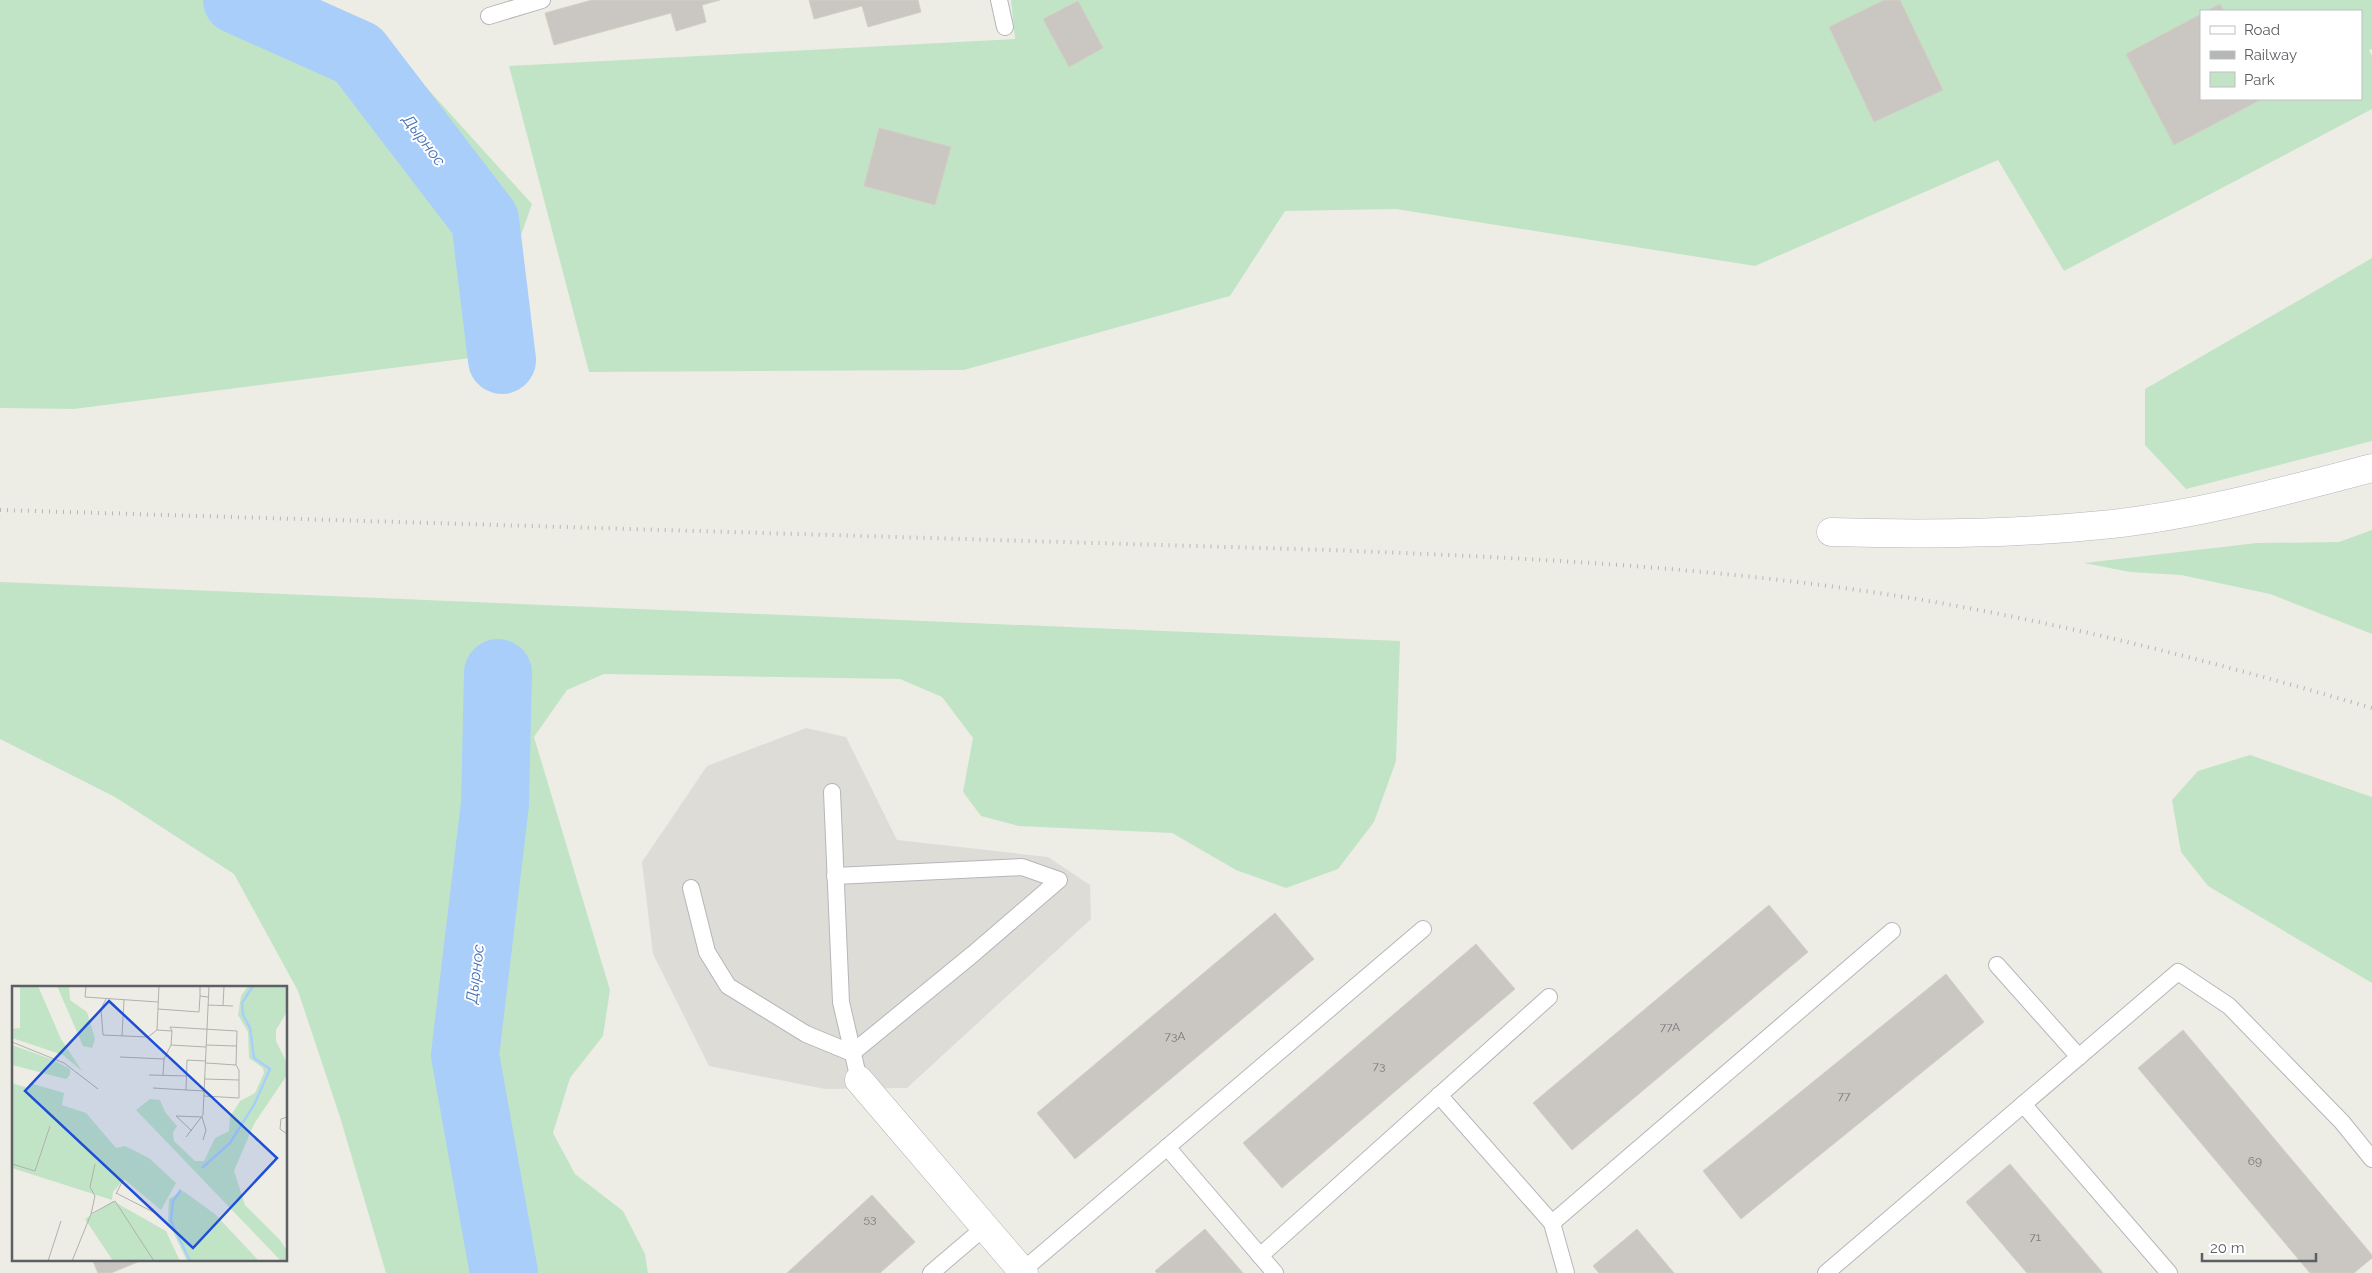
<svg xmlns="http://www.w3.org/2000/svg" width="2372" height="1273" font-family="Raleway,sans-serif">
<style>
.industrial{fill:#dddcd7}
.green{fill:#c2e4c6;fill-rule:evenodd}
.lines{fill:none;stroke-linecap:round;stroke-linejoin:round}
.river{stroke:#a9cefa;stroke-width:68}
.building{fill:#cac7c2;stroke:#d2cfc3}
.service-casing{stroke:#b5b6bb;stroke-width:18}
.minor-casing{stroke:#b5b6bb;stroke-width:29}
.service{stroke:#fff;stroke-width:16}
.minor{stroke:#fff;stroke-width:28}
.rail{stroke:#b5b6b6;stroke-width:4;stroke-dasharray:1 6;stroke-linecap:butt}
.labels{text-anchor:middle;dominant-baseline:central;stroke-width:4;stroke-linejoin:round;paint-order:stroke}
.number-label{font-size:12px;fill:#78797c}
.water-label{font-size:16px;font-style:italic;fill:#4972b4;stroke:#fff}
.inset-river{fill:none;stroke:#a9cefa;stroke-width:2.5}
.inset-road{fill:none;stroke:#b0b0ad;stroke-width:1}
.view{fill:#1d4ed8;fill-opacity:0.15;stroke:#1d4ed8;stroke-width:2.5}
.inset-edge{fill:none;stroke:#5c5f64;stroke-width:2.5}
</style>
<rect width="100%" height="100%" fill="#eeede5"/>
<polygon class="industrial" points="806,728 846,737 897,840 1048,857 1090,885 1091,919 907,1088 825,1089 709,1066 653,954 642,862 707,766"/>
<g class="green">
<polygon points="0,0 293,0 379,35 532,204 478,357 74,409 0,408"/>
<path d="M1011,0h1361v49l-3,1 3,6v53l-308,162 -66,-111 -243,106 -359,-57 -111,2 -55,85 -266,74 -375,2 -80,-306 506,-27zM2201,11h160v88h-160z"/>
<polygon points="2372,258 2372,441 2186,489 2145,445 2145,389"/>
<polygon points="2372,530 2372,634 2270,594 2181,575 2130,572 2084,563 2257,543 2339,542"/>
<polygon points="0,582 1400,641 1396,761 1374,822 1338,869 1286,888 1236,870 1172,833 1019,826 981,816 963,792 973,738 942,697 900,679 604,674 567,690 534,737 610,990 603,1036 570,1078 553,1133 575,1174 623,1211 645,1254 648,1273 386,1273 340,1117 298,991 234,874 115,797 0,739"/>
<polygon points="2250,755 2372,797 2372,983 2208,886 2181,852 2172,800 2198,771"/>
</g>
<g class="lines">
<g class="river">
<polyline points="237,0 358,54 485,220 502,360"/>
<polyline points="498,673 495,804 465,1055 504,1273"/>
</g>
</g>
<g class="building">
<polygon points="592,0 720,0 702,5 706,22 676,31 671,13 554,45 545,13"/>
<polygon points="809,0 918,0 921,12 868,27 862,6 814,19"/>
<polygon points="1884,0 1900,0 1943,90 1874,122 1829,27"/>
<polygon points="1078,1 1103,48 1069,67 1043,19"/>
<polygon points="2220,4 2224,11 2206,11"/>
<polygon points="2201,14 2201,99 2262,99 2174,145 2126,54"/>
<polygon points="879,128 951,147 935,205 864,186"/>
<polygon points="1769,905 1808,952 1572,1150 1533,1103"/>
<polygon points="1275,913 1314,959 1075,1159 1037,1113"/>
<polygon points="1476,944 1515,989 1282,1188 1243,1143"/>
<polygon points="1946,974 1984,1022 1741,1219 1703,1171"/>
<polygon points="2183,1030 2372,1255 2372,1258 2354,1273 2310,1273 2138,1068"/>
<polygon points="2010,1164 2103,1273 2027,1273 1966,1202"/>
<polygon points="872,1195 915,1242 880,1273 787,1273"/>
<polygon points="1205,1229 1243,1273 1157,1273 1155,1271"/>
<polygon points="1637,1229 1674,1273 1599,1273 1593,1266"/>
<polygon points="92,1259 145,1259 111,1273 98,1273"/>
</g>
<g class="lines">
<defs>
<g id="service">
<polyline points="999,0 1005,27"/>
<polyline points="489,16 542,0"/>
<polyline points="832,792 841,1002 859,1080"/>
<polyline points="691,888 707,952 728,986 806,1034 852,1053 973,954 1059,880 1022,867 835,876"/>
<polyline points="1997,965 2079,1057"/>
<polyline points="1439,1095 1552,1223 1892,931"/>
<polyline points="2023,1104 2169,1273"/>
<polyline points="1167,1147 1275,1273"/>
<polyline points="1552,1223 1566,1273"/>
<polyline points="1260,1256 1549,997"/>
<polyline points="1022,1271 1423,929"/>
<polyline points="931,1273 985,1227"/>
<polyline points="1826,1273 2178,972 2229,1006 2342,1122 2372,1159"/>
</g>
<g id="minor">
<path d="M1831,532c91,3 181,2 271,-7 92,-9 182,-34 270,-57"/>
<polyline points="859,1080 1024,1273"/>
</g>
</defs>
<use href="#service" class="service-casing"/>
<use href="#minor" class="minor-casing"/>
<use href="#service" class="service"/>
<use href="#minor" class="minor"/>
<path class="rail" d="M0,510l1328,40c186,7 373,16 557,44 165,25 327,67 487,114"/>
</g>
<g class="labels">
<g class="number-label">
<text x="1670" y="1027">77А</text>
<text x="1175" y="1036">73А</text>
<text x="1379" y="1066">73</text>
<text x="1844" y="1096">77</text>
<text x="2255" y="1161">69</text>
<text x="870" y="1219">53</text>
<text x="2035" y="1237">71</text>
</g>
<g class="water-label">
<text transform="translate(424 140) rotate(53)">Дырнос</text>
<text transform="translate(475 974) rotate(-83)">Дырнос</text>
</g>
</g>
<g transform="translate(12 986)">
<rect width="275" height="275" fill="#eeede5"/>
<path d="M8,0h18l23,53 21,32 -19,-16 -51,-17v-9l8,-1zM45,0h12l1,14 17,12 8,27 -3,9 -9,-2zM236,0h39v26l-11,18v11l11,22v12l-33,49 -20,47 11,34 35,35 7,11v10h-6l-145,-151 14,-11 10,1 5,12 12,14 -4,6 1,9 21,20h9l11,-23 14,-7 1,-14 10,-16 15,-8 9,-20 -1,-5 -14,-10 -1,-26 -10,-17 3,-19zM0,59l39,14 19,10v6l-4,4 -54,-14zM0,97l16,5 2,-5 34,10 -2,12 24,8 30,35 9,-2 24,12 27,25 -15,27 -37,-31 -11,13 -1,8 -100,-32zM171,205l32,23 44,47h-72l-19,-40 1,-22zM101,215l53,30 14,30h-67l-28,-42z" fill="#c2e4c6"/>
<path class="inset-river" d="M190,182l28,-25 24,-38 16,-36 -16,-11 -4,-30 -7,-13 -1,-12 11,-17M169,204l-8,11 -2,20 19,40"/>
<path class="inset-road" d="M74,0l-1,11 73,5M188,0v10l8,1M94,13l-5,10 2,26 45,2 9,-7 15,1 -1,14M196,19l25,1M211,20l1,-20M146,23l41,3 1,-16M145,44l2,-44M160,45l-2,-4 67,4 -1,34 -30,-2M110,50l2,-36M0,56l52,21 34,26M194,59l30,1M108,71l44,2 -1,16M152,73l7,-14 35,2M137,89l38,1M193,93l34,1M141,102l51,3M174,104l1,-30 19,1M192,110l35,2v-28l-3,-5M275,131l-6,2 -1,10 7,5M180,145l-16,-15 26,1 4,13 -3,10M174,151l17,-22 6,-129M0,178l23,7 15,-45M104,207l43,22M104,208l7,-14M103,215l39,60M79,228l4,-18 -5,-9 5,-23M36,275l13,-40M60,275l19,-47 24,-13"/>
<path class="view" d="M97,15l168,157 -84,90 -168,-157z"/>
<rect width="275" height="275" class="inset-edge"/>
</g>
<rect x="2200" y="10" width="162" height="90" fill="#ffffff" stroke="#bebfc1"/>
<rect x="2210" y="26" width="25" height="8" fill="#ffffff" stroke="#bebfc1"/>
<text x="2244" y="35" font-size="15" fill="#5c5f64">Road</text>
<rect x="2210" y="51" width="25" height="8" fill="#b5b6b6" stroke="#bebfc1"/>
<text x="2244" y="60" font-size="15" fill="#5c5f64">Railway</text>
<rect x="2210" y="72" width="25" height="15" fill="#c2e4c6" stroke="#bebfc1"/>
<text x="2244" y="85" font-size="15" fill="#5c5f64">Park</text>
<path d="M2202 1253v8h114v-8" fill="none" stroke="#5c5f64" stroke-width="2.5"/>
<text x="2210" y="1253" font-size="15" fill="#5c5f64" stroke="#ffffff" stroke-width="4" paint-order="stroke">20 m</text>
</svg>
